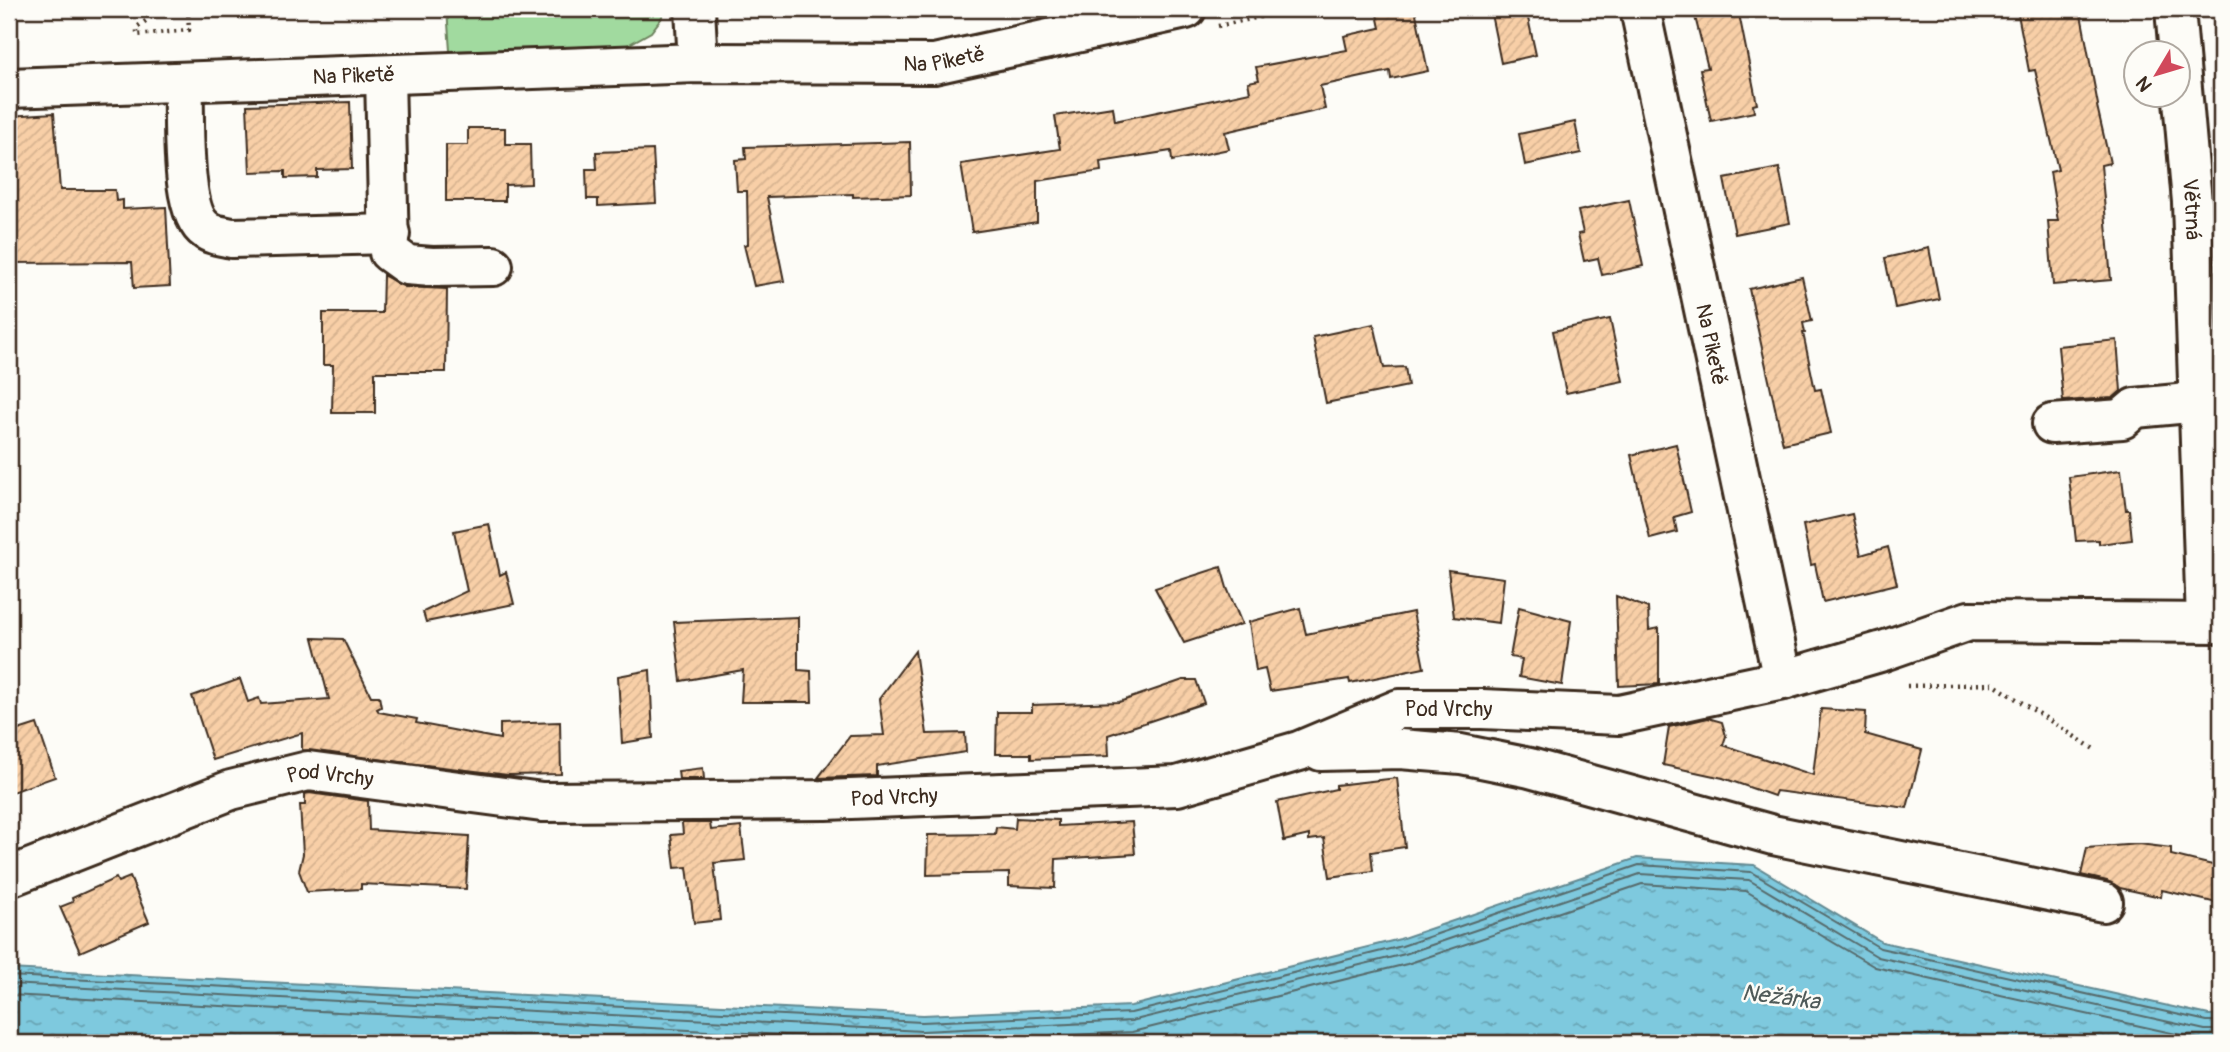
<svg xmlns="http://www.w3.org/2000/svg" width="2230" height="1052" font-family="Pangolin,sans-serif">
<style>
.garden{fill:#a1da9f;stroke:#6e825e;stroke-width:2}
.water{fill:url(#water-ripples);stroke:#638991;stroke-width:2}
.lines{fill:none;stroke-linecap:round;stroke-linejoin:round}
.shore{stroke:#566a6b;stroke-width:2}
.building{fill:url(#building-hatch);stroke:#3b2a1e;stroke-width:2}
.minor-casing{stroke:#3b2a1e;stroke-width:44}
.path{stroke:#3b2a1e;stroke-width:4.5;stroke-dasharray:2 5;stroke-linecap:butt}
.minor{stroke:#fdfcf7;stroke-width:38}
.labels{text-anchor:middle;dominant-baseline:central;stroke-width:5;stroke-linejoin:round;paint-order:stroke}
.street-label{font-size:21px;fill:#3b2a1e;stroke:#fdfcf7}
.water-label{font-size:23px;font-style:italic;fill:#4f5a58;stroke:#fdfcf7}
</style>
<defs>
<pattern id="water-ripples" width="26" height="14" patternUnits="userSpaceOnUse" patternTransform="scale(1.75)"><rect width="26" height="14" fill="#7ec9de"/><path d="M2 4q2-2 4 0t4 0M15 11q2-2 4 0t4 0" fill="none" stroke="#68a3b3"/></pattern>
<pattern id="building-hatch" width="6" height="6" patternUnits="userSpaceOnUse" patternTransform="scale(1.75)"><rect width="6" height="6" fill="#f8cfa7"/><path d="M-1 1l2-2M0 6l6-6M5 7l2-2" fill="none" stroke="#d6b28f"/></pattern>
</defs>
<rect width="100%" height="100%" fill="#fdfcf7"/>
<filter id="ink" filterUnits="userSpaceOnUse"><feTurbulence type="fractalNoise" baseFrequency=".0143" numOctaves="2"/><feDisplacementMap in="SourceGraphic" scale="14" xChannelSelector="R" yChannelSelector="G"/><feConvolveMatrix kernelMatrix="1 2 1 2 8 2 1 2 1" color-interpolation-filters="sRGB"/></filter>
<g filter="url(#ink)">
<polygon class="garden" points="447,9 665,9 661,19 651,32 624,47 450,51"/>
<polygon class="water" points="1637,858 1754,865 1882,942 2209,1015 2221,1014 2221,1043 9,1043 9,969 923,1015 1131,1006 1400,939"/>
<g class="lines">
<g class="shore">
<polyline points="9,976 922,1022 1131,1013 1402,946 1639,865 1751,872 1880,948 2207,1021 2221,1021"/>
<polyline points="9,984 922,1031 1131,1021 1405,954 1640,874 1749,880 1878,957 2205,1030 2221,1030"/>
<polyline points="9,995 921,1042 1132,1032 1407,964 1642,884 1746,891 1875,967 2203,1040 2221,1040"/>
</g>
</g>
<g class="building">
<polygon points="1401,9 1415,9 1428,71 1391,79 1390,71 1320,86 1325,109 1225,132 1229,149 1172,161 1171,151 1100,162 1101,171 1037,181 1037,222 972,232 961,164 1060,149 1055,116 1113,107 1115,121 1250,92 1248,82 1259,80 1256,67 1347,50 1344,36 1380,28 1377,14"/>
<polygon points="1490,9 1526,9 1536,55 1501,63"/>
<polygon points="1693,9 1738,9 1757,104 1753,105 1754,112 1711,121 1700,69 1708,68"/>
<polygon points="2017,9 2080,9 2098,105 2097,106 2110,163 2101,165 2111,280 2053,285 2048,221 2058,221 2050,172 2058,170 2035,70 2029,71"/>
<polygon points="350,102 352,169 317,170 317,177 285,178 285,171 250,172 247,105"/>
<polygon points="54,113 60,190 115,190 116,201 123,200 123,209 166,207 170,286 134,288 132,262 11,263 9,229 9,116"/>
<polygon points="1575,122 1581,153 1525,165 1519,134"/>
<polygon points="468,128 505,128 505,144 530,144 531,184 505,185 505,201 446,201 446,145 468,145"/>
<polygon points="910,142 911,195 853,197 853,194 767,197 784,281 754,286 744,245 748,244 747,191 737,191 735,160 746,159 745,147"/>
<polygon points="653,150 656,203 598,206 598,199 587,199 586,169 597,169 596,152"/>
<polygon points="1779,168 1790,223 1735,234 1724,179"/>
<polygon points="1629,200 1643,266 1602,275 1598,258 1584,261 1578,234 1583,233 1578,211"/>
<polygon points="1929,248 1939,299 1895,308 1885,258"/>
<polygon points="383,275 405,287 447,289 446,372 375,372 375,413 332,413 333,365 323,365 323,313 382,313"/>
<polygon points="1802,277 1812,321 1803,323 1805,333 1803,333 1815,390 1821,389 1831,433 1783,444 1749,289"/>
<polygon points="1610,319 1623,381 1566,393 1553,331"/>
<polygon points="1374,324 1384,368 1405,367 1408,386 1326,403 1313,337"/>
<polygon points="2117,340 2121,391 2113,398 2063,401 2058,346"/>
<polygon points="1676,444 1691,512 1674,517 1677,532 1650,539 1631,455"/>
<polygon points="2121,470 2126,510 2129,510 2132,540 2099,544 2099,540 2076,541 2069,477"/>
<polygon points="1852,514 1861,555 1888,547 1897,584 1823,602 1815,564 1811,565 1803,525"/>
<polygon points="489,524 500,575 506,572 514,604 426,622 423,612 467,591 454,531"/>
<polygon points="1221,567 1227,588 1242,624 1184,643 1155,588"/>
<polygon points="1448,570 1504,578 1499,623 1454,617"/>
<polygon points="1616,596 1648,608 1649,630 1659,628 1659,684 1619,686"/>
<polygon points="1519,607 1571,621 1562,685 1519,677 1522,659 1510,657"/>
<polygon points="1300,608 1306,634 1413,612 1424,668 1350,683 1349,679 1270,691 1265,669 1256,671 1249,622"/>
<polygon points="798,617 798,670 811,671 812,702 741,702 743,670 681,681 674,622"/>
<polygon points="313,638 343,639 371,696 379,696 381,707 377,709 379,712 417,719 416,723 500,739 500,724 560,722 561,774 508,775 302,750 302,733 213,760 192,696 240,679 248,702 259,698 261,704 329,699"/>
<polygon points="915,651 927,734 965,733 966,752 877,766 877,776 818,778 850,736 884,735 879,699"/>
<polygon points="650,670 653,738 622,743 618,676"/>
<polygon points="1183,680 1196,680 1204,703 1108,735 1109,756 1031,759 1031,754 996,754 997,712 1032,712 1032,705 1119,702"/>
<polygon points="1821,709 1866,712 1865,734 1922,750 1907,808 1776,791 1774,796 1723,778 1663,765 1669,727 1708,718 1722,722 1726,736 1723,745 1813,775"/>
<polygon points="37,724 55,777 9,793 9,733"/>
<polygon points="703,768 704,779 679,779 678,771"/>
<polygon points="1397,778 1405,847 1371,852 1373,871 1330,877 1324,838 1309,840 1309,835 1284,841 1277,802 1336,789 1336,785"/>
<polygon points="309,793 368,801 369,830 469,836 466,889 361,884 361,889 307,892 299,871 303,854 300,805 305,805 305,794"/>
<polygon points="1016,818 1058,820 1058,826 1132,822 1135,854 1056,859 1055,888 1009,886 1009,873 927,875 928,835 995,834 996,827 1015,829"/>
<polygon points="682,823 710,823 711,830 741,827 745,860 714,863 720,920 694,923 687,867 675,868 671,835 683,834"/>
<polygon points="2139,844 2171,848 2171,855 2221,867 2221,904 2162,890 2161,897 2120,888 2107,881 2081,875 2087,848"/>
<polygon points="130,877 149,922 80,952 60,907 73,902 72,898 116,878 118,882"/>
</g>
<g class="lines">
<defs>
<g id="minor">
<polyline points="695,9 698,63"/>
<path id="s1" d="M1640,9l143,671"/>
<path id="s2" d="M2175,9l17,193 14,420"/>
<polyline points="385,75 389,252 407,265 432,267 493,266"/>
<path d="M183,82c3,34 -5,129 23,148 6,5 18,6 26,8l158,-4"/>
<path id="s3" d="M9,88l689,-25 236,1 252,-55"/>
<polyline points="2052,424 2122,419 2135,408 2199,402"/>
<polyline points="1321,751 1400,749 1461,754 1530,768 1773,835 2103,902"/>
<path id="s4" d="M9,877l222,-87 77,-19 234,31 284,-2 351,-14 122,-35 100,-42h83l137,6 164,-35 100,-29 86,-30 252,2"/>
</g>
</defs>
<use href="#minor" class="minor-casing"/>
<g class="path">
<polyline points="163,9 137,27 137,35 189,30 188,9"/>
<polyline points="1218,26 1297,9"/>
<polyline points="1907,686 1993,684 2097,751"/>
</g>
<use href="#minor" class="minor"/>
</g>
</g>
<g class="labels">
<g class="street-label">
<text stroke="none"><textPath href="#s3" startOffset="936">Na Piketě</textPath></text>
<text stroke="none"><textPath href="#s3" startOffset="345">Na Piketě</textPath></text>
<text stroke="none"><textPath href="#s2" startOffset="201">Větrná</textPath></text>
<text stroke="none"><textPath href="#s1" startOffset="343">Na Piketě</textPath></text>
<text stroke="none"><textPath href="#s4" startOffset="1474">Pod Vrchy</textPath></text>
<text stroke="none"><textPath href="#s4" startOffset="340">Pod Vrchy</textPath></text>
<text stroke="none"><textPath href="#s4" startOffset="906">Pod Vrchy</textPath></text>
</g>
<g class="water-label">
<text transform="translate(1781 997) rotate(7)">Nežárka</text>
</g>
</g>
<rect width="2230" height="1052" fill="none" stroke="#fdfcf7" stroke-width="35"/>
<rect x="18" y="18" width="2195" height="1017" fill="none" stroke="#3b2a1e" stroke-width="2.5" filter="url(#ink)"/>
<g transform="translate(2157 74) rotate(232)"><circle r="33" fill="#fdfcf7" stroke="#afa8a0" stroke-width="2"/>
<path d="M0-5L12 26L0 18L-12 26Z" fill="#d1495b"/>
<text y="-10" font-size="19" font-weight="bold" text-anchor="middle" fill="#3b2a1e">N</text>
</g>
</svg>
